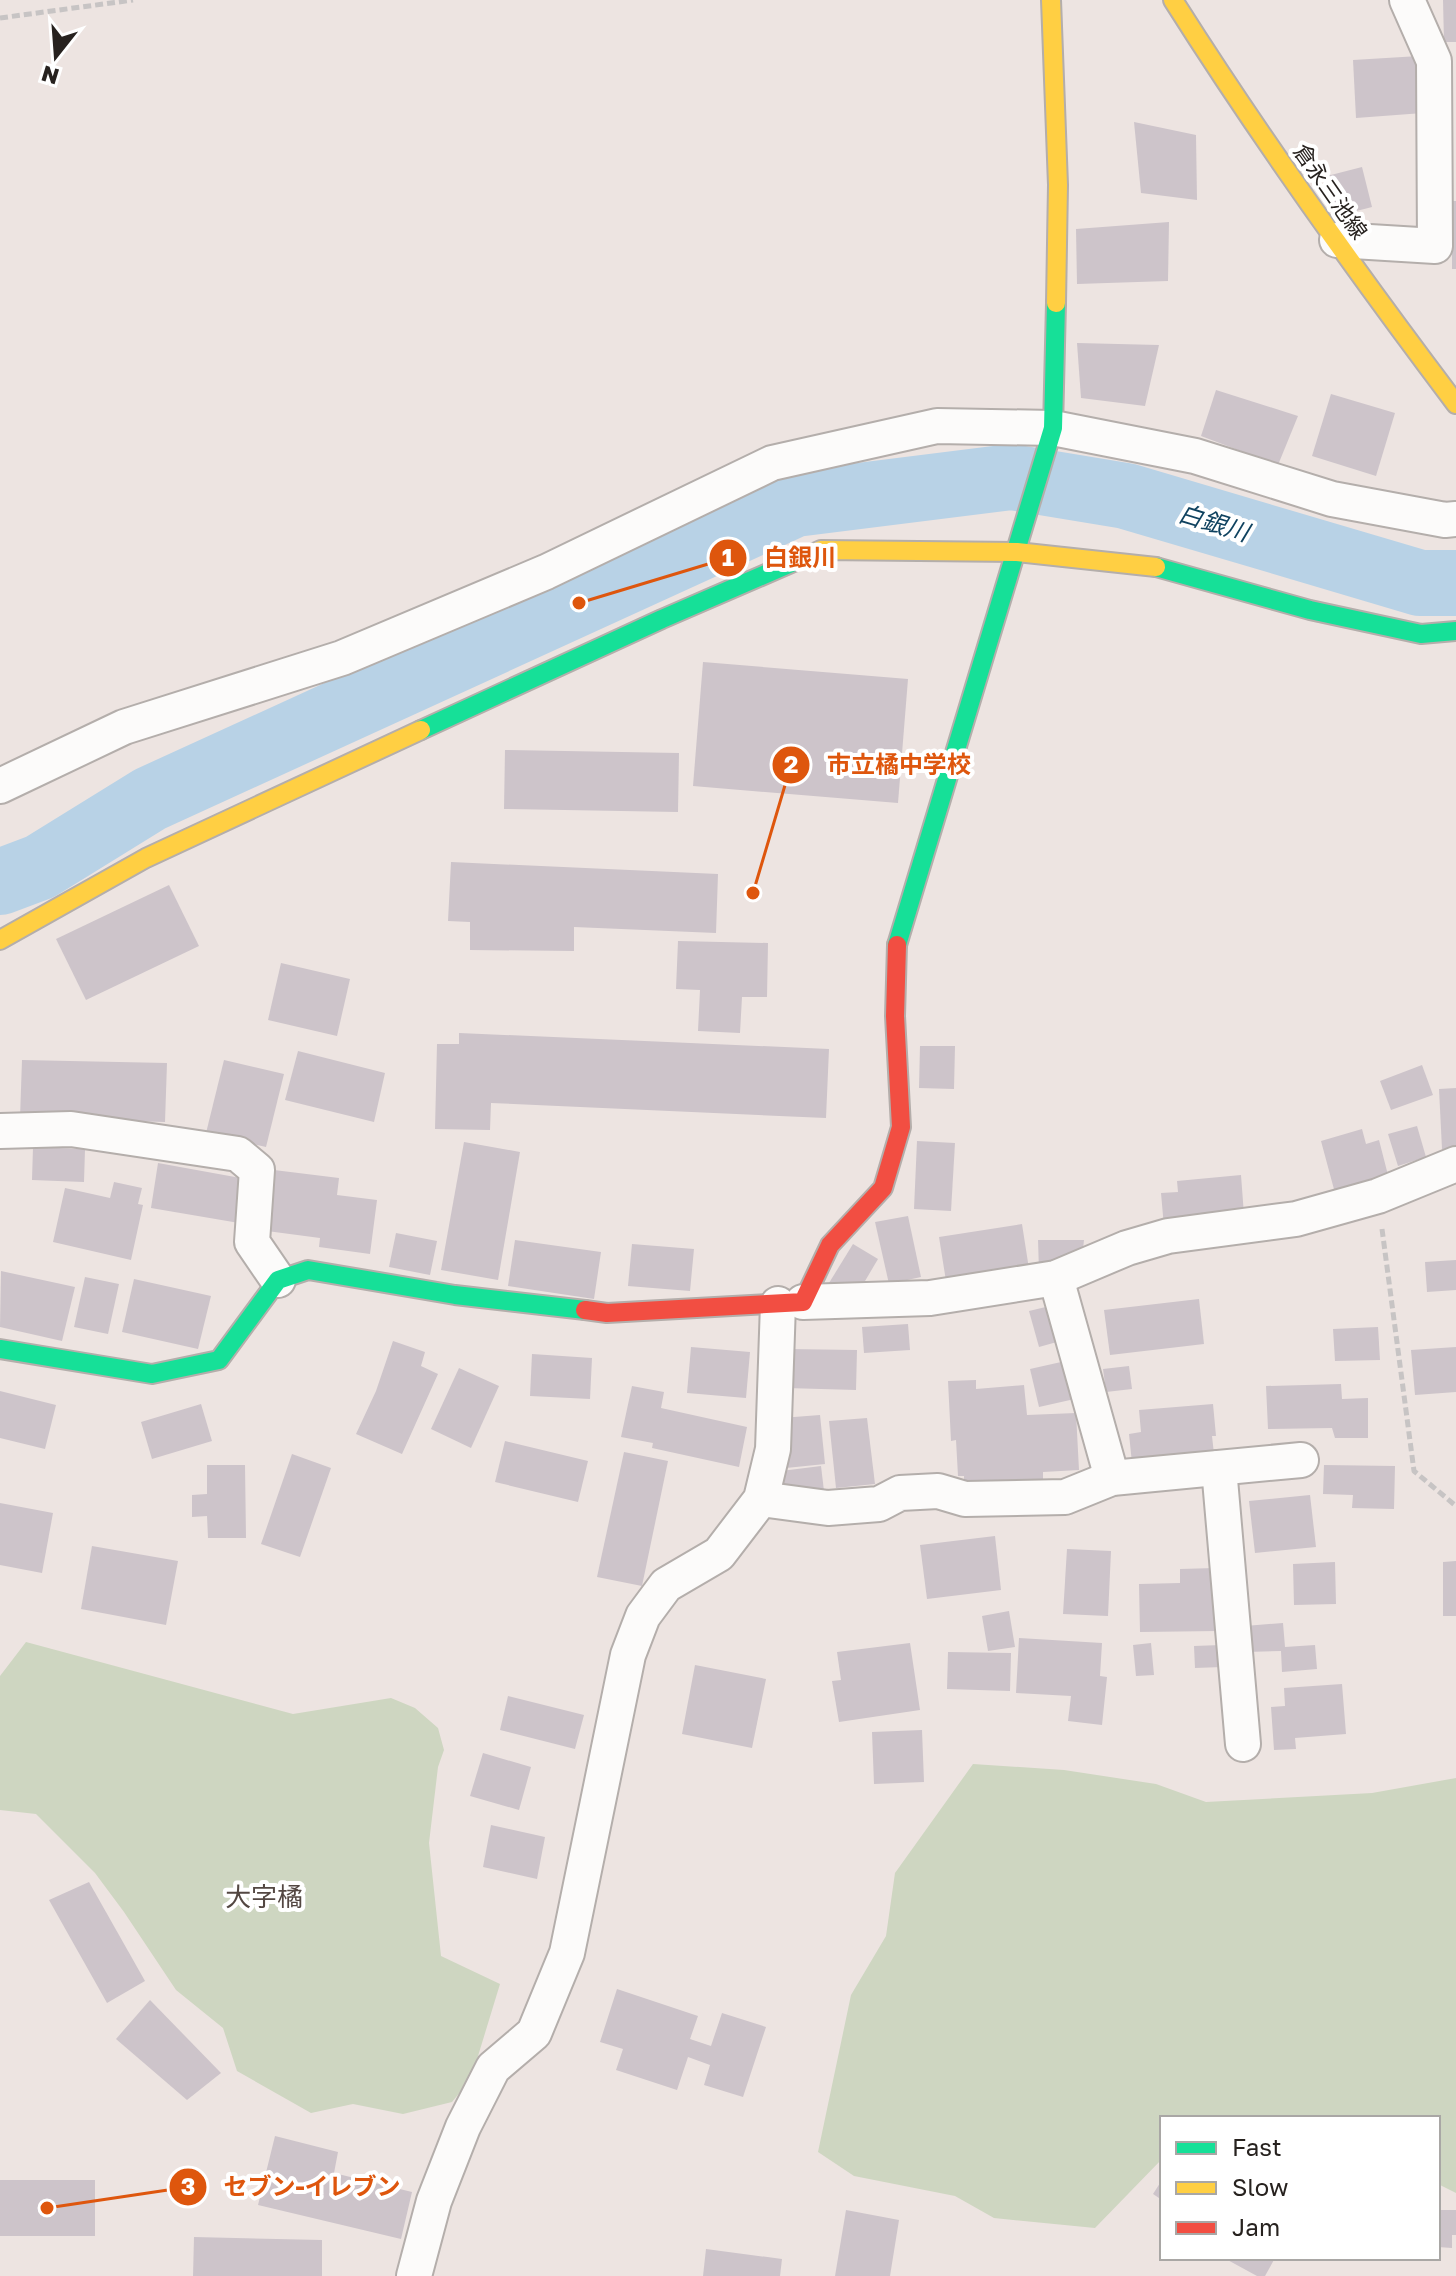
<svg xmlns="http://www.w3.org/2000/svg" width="1456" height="2276" font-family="'Golos Text','Noto Sans JP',sans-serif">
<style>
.green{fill:#ced6c1}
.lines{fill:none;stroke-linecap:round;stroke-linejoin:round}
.river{stroke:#b8d2e6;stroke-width:66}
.building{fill:#cdc4ca}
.street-casing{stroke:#b4aeab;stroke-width:38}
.fast-casing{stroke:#b4aeab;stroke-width:22}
.slow-casing{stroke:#b4aeab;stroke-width:22}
.jam-casing{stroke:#b4aeab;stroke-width:22}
.path{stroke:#c7c4c4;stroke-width:5;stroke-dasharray:8 4;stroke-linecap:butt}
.street{stroke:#fcfbfa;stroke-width:34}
.fast{stroke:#16e098;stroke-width:18}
.slow{stroke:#ffcf43;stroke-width:18}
.jam{stroke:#f24e42;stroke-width:18}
.labels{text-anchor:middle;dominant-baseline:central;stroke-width:8;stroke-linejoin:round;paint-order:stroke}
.street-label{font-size:22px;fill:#27221f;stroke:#fff}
.water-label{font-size:24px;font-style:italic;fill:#0f425f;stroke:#fff}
.quarter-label{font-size:26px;fill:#534742;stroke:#fff}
.leader{fill:none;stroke:#de560d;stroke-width:3}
.callout-dot{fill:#de560d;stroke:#fff;stroke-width:3}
.mark-label{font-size:24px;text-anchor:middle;font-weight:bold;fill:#fff}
.callout-label{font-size:24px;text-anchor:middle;font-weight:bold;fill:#de560d;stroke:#fff;stroke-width:8;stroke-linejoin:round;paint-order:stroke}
</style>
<rect width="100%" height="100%" fill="#ede4e1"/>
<g class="green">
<polygon points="26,1642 293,1714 391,1698 415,1708 438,1728 444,1750 438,1767 429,1843 441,1956 500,1984 471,2079 452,2102 403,2114 353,2104 311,2113 237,2071 223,2028 176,1990 124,1912 95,1873 36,1814 0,1810 0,1676"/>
<polygon points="973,1764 1064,1770 1156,1784 1206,1802 1372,1793 1456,1778 1456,2193 1438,2184 1438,2118 1162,2118 1162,2159 1095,2228 994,2218 955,2196 854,2176 818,2152 851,1995 886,1936 895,1873"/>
</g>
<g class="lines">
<polyline class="river" points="0,882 40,867 150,799 795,504 1011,477 1126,496 1420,583 1456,583"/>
</g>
<g class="building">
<polygon points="1443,0 1456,0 1456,42 1444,42"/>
<polygon points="1419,56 1423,113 1356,118 1353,60"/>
<polygon points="1134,122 1196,135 1197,200 1141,193"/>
<polygon points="1362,167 1372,207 1337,216 1327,176"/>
<rect x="1452" y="201" width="4" height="68"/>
<polygon points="1169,222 1168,281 1077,284 1076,229"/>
<polygon points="1077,343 1159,345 1145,406 1081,398"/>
<polygon points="1216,390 1298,416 1278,465 1201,436"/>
<polygon points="1331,394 1395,413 1376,476 1312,456"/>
<polygon points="703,662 908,679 898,803 693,786"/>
<polygon points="505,750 679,753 678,812 504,809"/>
<polygon points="451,862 718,874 716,933 574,927 574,951 470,950 470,922 448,921"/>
<polygon points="169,885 199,946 86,1000 56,939"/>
<polygon points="678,941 768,943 767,997 742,997 740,1033 698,1031 700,990 676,989"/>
<polygon points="281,963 350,979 337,1036 268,1020"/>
<polygon points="459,1033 829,1049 826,1118 491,1103 490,1130 435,1129 437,1044 459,1044"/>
<polygon points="920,1046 955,1046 954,1089 919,1088"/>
<polygon points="298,1051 385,1073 374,1122 285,1100"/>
<polygon points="22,1060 167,1063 165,1122 20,1118"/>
<polygon points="224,1060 284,1074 266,1147 206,1133"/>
<polygon points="1422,1065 1433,1095 1391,1110 1380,1081"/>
<polygon points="1456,1088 1456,1148 1442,1149 1439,1089"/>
<polygon points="1417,1126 1426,1157 1398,1166 1388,1134"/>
<polygon points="1362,1129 1366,1144 1379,1140 1389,1179 1335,1193 1321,1141"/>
<polygon points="917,1141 955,1143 951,1211 914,1209"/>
<polygon points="464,1142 520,1152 498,1280 441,1270"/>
<polygon points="33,1147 85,1149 84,1182 32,1180"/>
<polygon points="158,1163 246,1179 239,1223 151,1208"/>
<polygon points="274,1170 339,1178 337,1195 377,1200 370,1254 319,1247 320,1238 267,1231"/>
<polygon points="1241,1175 1244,1215 1164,1227 1161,1193 1178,1192 1177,1181"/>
<polygon points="114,1182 142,1188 138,1204 143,1205 131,1260 53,1242 65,1188 110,1198"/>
<polygon points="908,1216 921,1277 889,1284 875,1222"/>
<polygon points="1022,1224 1029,1269 946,1281 939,1237"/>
<polygon points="396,1233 437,1241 430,1275 389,1267"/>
<polygon points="515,1240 601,1252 594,1299 508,1286"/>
<polygon points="1038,1240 1084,1240 1082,1258 1039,1271"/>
<polygon points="632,1244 694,1249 690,1291 628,1286"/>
<polygon points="853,1244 878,1259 855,1298 829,1283"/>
<polygon points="1456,1260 1456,1290 1427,1292 1425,1262"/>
<polygon points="1,1271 75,1287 62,1341 0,1327"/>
<polygon points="85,1277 119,1284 108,1334 74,1327"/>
<polygon points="134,1279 211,1296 198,1349 122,1332"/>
<polygon points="1199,1299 1204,1344 1110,1355 1104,1310"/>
<polygon points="1054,1305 1064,1340 1039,1347 1029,1311"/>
<polygon points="908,1324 910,1350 864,1353 862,1327"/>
<polygon points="1378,1327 1380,1360 1335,1361 1333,1329"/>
<polygon points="393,1341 425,1352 421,1366 438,1374 402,1454 356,1434 376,1391"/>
<polygon points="691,1347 750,1352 746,1398 687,1393"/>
<polygon points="1456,1347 1456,1392 1415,1395 1411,1350"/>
<polygon points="787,1349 857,1350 856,1390 786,1388"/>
<polygon points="532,1354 592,1358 590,1399 530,1396"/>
<polygon points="1070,1360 1079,1398 1039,1407 1030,1369"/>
<polygon points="1129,1366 1132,1389 1106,1392 1103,1369"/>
<polygon points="459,1368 499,1386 471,1448 431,1429"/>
<polygon points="976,1380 976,1389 1024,1385 1027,1415 1076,1413 1079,1470 1043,1472 1043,1486 964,1489 964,1476 958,1476 956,1440 951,1441 948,1381"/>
<polygon points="1341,1384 1342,1399 1368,1398 1368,1438 1335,1438 1332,1428 1268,1429 1266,1386"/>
<polygon points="632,1386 664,1392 661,1408 747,1427 739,1467 652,1448 653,1443 621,1437"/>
<polygon points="0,1391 56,1405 45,1449 0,1438"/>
<polygon points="201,1404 212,1441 152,1459 141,1422"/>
<polygon points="1213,1404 1216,1436 1212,1436 1214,1454 1132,1463 1129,1434 1141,1432 1139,1410"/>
<polygon points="820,1415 825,1464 786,1468 781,1418"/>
<polygon points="867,1418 875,1484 836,1488 829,1421"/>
<polygon points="505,1441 588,1461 578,1502 495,1482"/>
<polygon points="624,1452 668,1461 642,1586 597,1577"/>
<polygon points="292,1454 331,1468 300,1557 261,1544"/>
<polygon points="207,1465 245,1465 246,1538 208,1538 207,1516 192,1517 192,1495 207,1494"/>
<polygon points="1324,1465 1395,1466 1394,1509 1352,1508 1353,1495 1323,1494"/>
<polygon points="821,1466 824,1491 785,1496 781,1471"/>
<polygon points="1310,1495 1316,1547 1255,1553 1249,1501"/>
<polygon points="0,1503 53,1513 42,1573 0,1565"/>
<polygon points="995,1536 1001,1590 927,1599 920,1545"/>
<polygon points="92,1546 178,1561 166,1625 81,1609"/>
<polygon points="1067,1549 1111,1551 1108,1616 1063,1614"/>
<polygon points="1456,1561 1456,1616 1443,1616 1443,1562"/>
<polygon points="1335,1562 1336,1604 1294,1605 1293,1564"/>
<polygon points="1215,1568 1218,1631 1140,1632 1139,1584 1180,1583 1180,1569"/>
<polygon points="1009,1611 1015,1647 988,1651 982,1616"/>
<polygon points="1283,1623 1285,1647 1315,1645 1317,1669 1282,1672 1281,1651 1246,1652 1245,1626"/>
<polygon points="1019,1638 1102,1643 1100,1676 1107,1677 1102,1725 1068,1721 1071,1696 1016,1693"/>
<polygon points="910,1643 920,1710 839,1722 832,1681 841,1680 837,1652"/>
<polygon points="1151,1643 1154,1675 1136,1676 1133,1645"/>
<polygon points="1221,1645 1222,1667 1195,1668 1194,1646"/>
<polygon points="948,1652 1011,1653 1010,1691 947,1689"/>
<polygon points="695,1665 766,1679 752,1748 682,1734"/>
<polygon points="1342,1684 1346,1734 1295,1738 1296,1749 1274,1750 1271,1707 1285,1706 1284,1688"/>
<polygon points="508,1696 584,1715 575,1749 500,1730"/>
<polygon points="922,1730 924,1782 874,1784 872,1732"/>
<polygon points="483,1753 531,1767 519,1810 470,1796"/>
<polygon points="491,1825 545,1837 537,1879 483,1867"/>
<polygon points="89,1882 145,1981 107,2003 49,1900"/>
<polygon points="617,1989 698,2016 690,2039 711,2046 722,2013 766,2027 743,2097 704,2085 710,2065 688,2057 677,2090 616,2070 623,2049 600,2042"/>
<polygon points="150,2000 221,2073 187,2100 116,2039"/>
<polygon points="275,2136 338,2152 334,2173 412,2192 401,2239 258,2205"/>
<rect x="0" y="2180" width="95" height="56"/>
<polygon points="1162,2180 1162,2200 1153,2194"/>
<polygon points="846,2210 899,2220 890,2276 835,2276"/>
<polygon points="1438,2210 1456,2210 1456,2235 1452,2235 1452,2248 1438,2247"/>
<polygon points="194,2237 322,2240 322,2276 193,2276"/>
<polygon points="706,2249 782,2259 780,2276 703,2276"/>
<polygon points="1224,2258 1275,2258 1265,2276 1257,2276"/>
</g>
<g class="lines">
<defs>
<g id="street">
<polyline points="1337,240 1435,246 1434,61 1407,0"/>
<polyline points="0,786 124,727 342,658 546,572 772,463 937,426 1053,428 1195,456 1332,499 1445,520 1456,519"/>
<polyline points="0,1131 71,1129 238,1154 257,1170 252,1242 278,1280"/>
<polyline points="1056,1278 1112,1478"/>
<polyline points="803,1302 930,1298 1056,1278 1127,1248 1168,1236 1296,1219 1378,1196 1456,1164"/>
<polyline points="1219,1468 1243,1744"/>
<polyline points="761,1499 828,1508 879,1504 900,1493 938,1491 965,1499 1065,1497 1112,1478 1301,1460"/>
<polyline points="414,2276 434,2201 463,2127 493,2068 534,2033 567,1953 628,1655 643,1616 666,1585 719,1554 761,1499 773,1449 778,1304"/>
</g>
<g id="fast">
<polyline points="1156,567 1310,610 1421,634 1456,631"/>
<polyline points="421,730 662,619 812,554"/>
<polyline points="897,945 1053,428 1056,303"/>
<polyline points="0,1349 152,1374 219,1360 278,1280 308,1270 455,1295 585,1310"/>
</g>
<g id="slow">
<polyline points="1051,0 1058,185 1056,303"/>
<path d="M1173,0c88,139 184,273 283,404"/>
<polyline points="812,554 821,550 1017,552 1156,567"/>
<polyline points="0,940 146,858 421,730"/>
</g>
<polyline id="jam" points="585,1310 607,1313 803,1302 830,1245 883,1188 901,1127 895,1016 897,945"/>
</defs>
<use href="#street" class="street-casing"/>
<use href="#fast" class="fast-casing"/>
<use href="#slow" class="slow-casing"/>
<use href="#jam" class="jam-casing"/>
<g class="path">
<polyline points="0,18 133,0"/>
<polyline points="1382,1229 1414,1471 1456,1506"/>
</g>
<use href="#street" class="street"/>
<use href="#fast" class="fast"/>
<use href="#slow" class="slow"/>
<use href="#jam" class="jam"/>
</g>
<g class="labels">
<g class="street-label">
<text transform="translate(1331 191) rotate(55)">倉永三池線</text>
</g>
<g class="water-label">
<text transform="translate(1214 522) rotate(17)">白銀川</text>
</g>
<g class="quarter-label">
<text x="264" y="1896">大字橘</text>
</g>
</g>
<path class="leader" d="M579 603L728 558M753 893L791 765M47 2208L188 2187"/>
<g class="callout-dot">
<circle cx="579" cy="603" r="8"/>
<circle cx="753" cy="893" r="8"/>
<circle cx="47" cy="2208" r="8"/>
<circle cx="728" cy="558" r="20"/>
<circle cx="791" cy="765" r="20"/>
<circle cx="188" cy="2187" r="20"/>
</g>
<g class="mark-label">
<text x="728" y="566">1</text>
<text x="791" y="773">2</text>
<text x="188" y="2195">3</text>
</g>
<g class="callout-label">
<text x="800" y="566">白銀川</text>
<text x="899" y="773">市立橘中学校</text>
<text x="312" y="2195">セブン-イレブン</text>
</g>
<rect x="1160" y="2116" width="280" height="144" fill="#ffffff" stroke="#a9a7a5" stroke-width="2"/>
<rect x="1176" y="2142" width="40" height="12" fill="#16e098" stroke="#a9a7a5" stroke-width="2"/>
<text x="1232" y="2156" font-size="24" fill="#27221f">Fast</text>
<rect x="1176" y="2182" width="40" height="12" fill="#ffcf43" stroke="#a9a7a5" stroke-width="2"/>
<text x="1232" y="2196" font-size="24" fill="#27221f">Slow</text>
<rect x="1176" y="2222" width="40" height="12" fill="#f24e42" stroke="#a9a7a5" stroke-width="2"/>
<text x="1232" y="2236" font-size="24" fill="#27221f">Jam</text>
<g transform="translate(56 56) rotate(197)" stroke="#ffffff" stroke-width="6" paint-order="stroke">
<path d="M0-6L14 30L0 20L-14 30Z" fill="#27221f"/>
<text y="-12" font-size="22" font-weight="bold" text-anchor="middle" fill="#27221f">N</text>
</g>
</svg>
